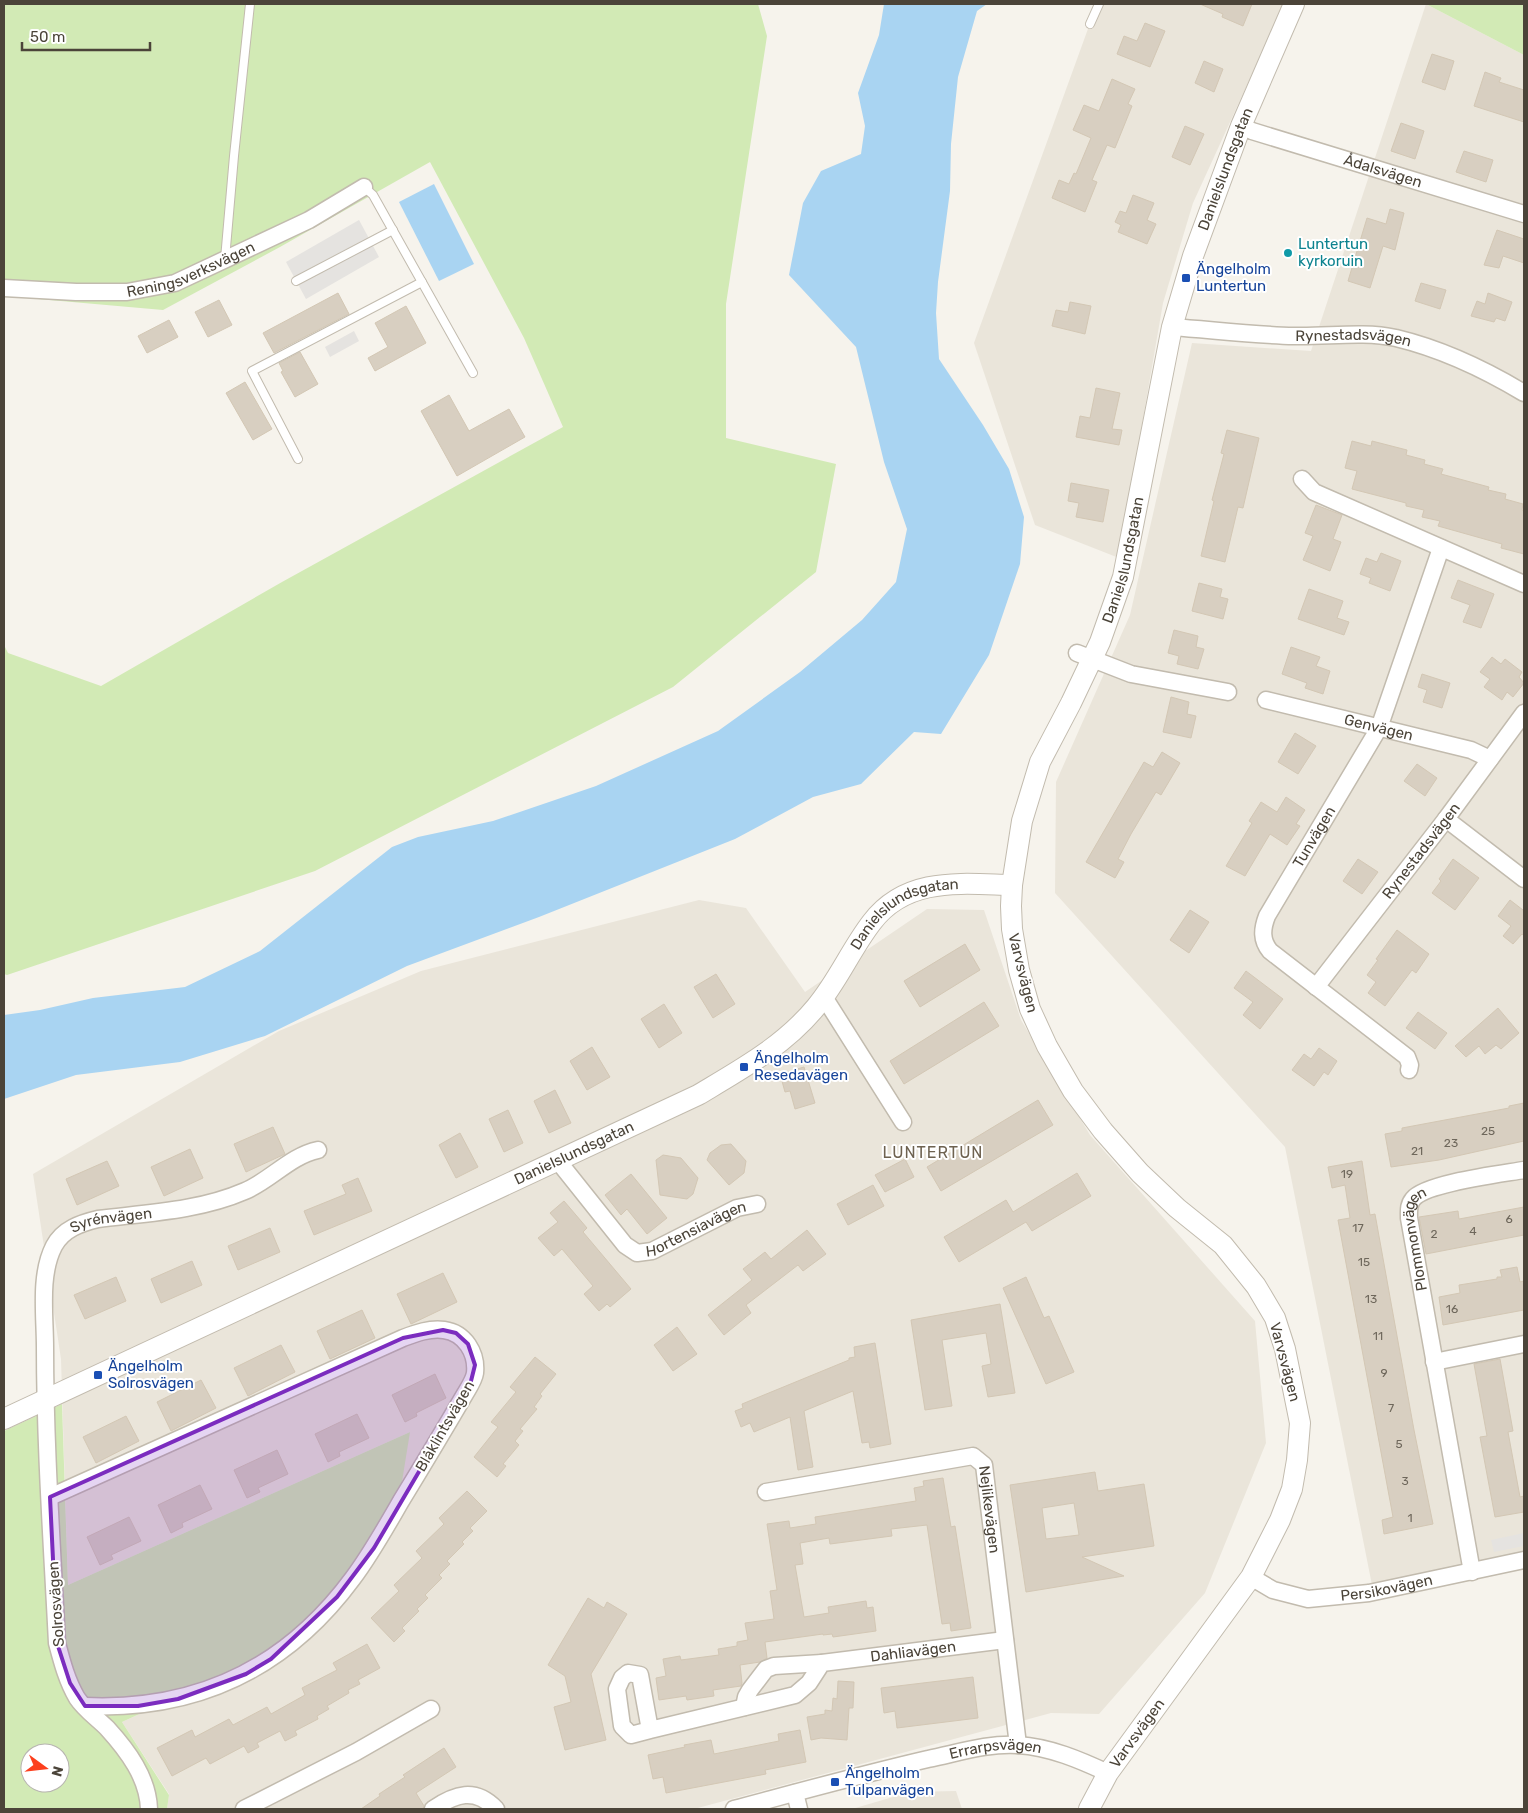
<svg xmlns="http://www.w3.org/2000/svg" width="1528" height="1813" font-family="Rubik,sans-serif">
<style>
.residential{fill:#eae5da}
.green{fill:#d2eab5;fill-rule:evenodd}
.parking{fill:#e5e3e0}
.water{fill:#a9d4f2}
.building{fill:#d8cfc1;stroke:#d3c7b4;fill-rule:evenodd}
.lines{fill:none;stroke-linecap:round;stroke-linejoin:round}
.service-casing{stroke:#c2bbae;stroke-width:10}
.minor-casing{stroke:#c2bbae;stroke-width:19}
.tertiary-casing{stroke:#c2bbae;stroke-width:22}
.service{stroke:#fff;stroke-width:8}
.minor{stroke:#fff;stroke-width:16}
.tertiary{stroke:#fff;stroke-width:20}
.marked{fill:#7b2cbf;fill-opacity:0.2;stroke:#7b2cbf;stroke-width:4;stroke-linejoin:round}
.culture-dot{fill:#0f9aa8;stroke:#fff;stroke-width:2}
.transit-dot{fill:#1a4fb4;stroke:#fff;stroke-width:2}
.labels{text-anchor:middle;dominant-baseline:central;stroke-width:4;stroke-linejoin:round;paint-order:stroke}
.number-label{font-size:12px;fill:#6e675b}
.street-label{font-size:15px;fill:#4b4439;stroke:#fff}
.culture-label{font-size:15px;fill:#0d838f;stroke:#fff;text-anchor:start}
.transit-label{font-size:15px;fill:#164399;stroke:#fff;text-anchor:start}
.neighbourhood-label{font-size:16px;letter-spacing:1px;fill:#6e6250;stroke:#fff}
</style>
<rect width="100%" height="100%" fill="#f6f3ec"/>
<g class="residential">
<polygon points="1097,4 1284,4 1193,203 1163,303 1119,558 1035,525 974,343"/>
<polygon points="1426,4 1524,55 1524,1557 1372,1585 1285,1147 1055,893 1056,782 1130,615 1192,343 1311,351"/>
<polygon points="699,900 746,908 805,992 927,909 984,910 1021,1020 1090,1135 1255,1321 1266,1443 1205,1593 1099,1714 1051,1713 694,1809 167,1809 169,1794 122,1722 270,1654 410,1432 68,1585 61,1359 33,1174 279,1031 421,971"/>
<polygon points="956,1791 962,1809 852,1809 910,1792"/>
</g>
<g class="green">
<polygon points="4,4 758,4 767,36 726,304 726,438 836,464 816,572 673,687 315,871 7,975 4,974 4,645 8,653 101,686 282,582 563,427 524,338 430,162 280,247 163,310 4,296"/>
<polygon points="1426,4 1524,4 1524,55"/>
<path d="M62,1404l6,181 342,-153 -10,62 -58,90 -72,70 -148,68 47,73 -2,14h-163v-378zM30,1753h30v30h-30z"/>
</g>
<g class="parking">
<polygon points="359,220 379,257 306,299 286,262"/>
<polygon points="354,331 359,341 330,357 325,347"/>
<polygon points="1524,1533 1524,1546 1494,1552 1491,1540"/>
</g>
<g class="water">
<polygon points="884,4 987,4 977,11 958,77 951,144 950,191 938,282 936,313 939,359 983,425 1009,469 1024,517 1020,564 989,655 941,734 914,732 861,784 813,797 735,839 539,917 407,966 265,1036 180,1062 76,1075 4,1099 4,1015 40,1010 93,998 185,987 260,951 392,847 418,837 493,821 596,786 718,731 800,672 862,620 896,582 907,529 884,462 856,347 789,275 803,203 821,171 861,154 865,126 858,93 879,35"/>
<polygon points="434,184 474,264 439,281 399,202"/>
</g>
<g class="building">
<polygon points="1200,4 1252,4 1243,26 1222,17 1223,14"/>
<polygon points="1145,23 1165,31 1150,67 1117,54 1124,36 1137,41"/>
<polygon points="1432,54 1454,61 1445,90 1422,82"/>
<polygon points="1204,61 1223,69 1214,92 1195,83"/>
<polygon points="1485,72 1501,78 1499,82 1524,90 1524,122 1474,106"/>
<polygon points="1112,79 1135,89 1128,104 1132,106 1115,148 1107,145 1092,180 1097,182 1085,212 1052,198 1059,180 1069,184 1074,173 1076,174 1091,138 1073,130 1084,105 1099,111"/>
<polygon points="1401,123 1424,131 1415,159 1391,151"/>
<polygon points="1185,126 1204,134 1190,165 1172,157"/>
<polygon points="1464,151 1493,160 1486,182 1456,172"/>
<polygon points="1133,195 1154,203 1147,220 1156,224 1147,244 1118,232 1121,225 1115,222 1120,211 1126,213"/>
<polygon points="1390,209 1404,213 1395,250 1383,246 1370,288 1348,281 1367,218 1386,224"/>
<polygon points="1497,230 1524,239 1524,263 1503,256 1499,268 1484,265"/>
<polygon points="1421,283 1446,290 1440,309 1415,301"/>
<polygon points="338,293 349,314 274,353 263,333"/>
<polygon points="1488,293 1512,302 1505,321 1496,318 1494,322 1471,316 1477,301 1485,304"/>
<polygon points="219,300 232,325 208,337 195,312"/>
<polygon points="1070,302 1091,306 1085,334 1052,326 1056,310 1068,312"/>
<polygon points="406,306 426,343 375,371 368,358 388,347 375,323"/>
<polygon points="169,320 178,337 147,353 138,336"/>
<polygon points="300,352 318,384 295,397 281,372 283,371 279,363"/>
<polygon points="245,382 272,429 253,440 226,393"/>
<polygon points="1096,388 1120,393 1112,429 1122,430 1119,445 1076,437 1080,416 1090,418"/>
<polygon points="449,395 469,431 509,409 525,437 457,476 421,411"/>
<polygon points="1227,430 1259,438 1243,508 1238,507 1225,562 1201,556 1214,501 1212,500 1224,454 1221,453"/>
<polygon points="1352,441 1371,446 1372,441 1407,450 1406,455 1425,460 1424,464 1443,469 1441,474 1489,487 1488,490 1506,494 1505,499 1523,504 1522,510 1524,511 1524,554 1501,548 1502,544 1438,526 1440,521 1422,517 1424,510 1406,506 1406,503 1352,489 1357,471 1345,468"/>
<polygon points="1071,483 1109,490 1103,522 1076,517 1079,503 1068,501"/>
<polygon points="1316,505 1342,515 1333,539 1341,542 1330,571 1303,560 1313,536 1305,533"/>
<polygon points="1381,553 1401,561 1390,591 1369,583 1371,578 1360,574 1366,558 1377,562"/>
<polygon points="1458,580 1494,594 1481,628 1463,622 1470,605 1451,598"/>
<polygon points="1199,583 1222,589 1220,597 1228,599 1223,619 1192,611"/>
<polygon points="1309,589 1343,601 1337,618 1349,622 1344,635 1298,619"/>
<polygon points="1174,630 1198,636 1196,647 1204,649 1198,669 1177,664 1179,656 1168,653"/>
<polygon points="1291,647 1320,657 1316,666 1330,671 1323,694 1305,688 1307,683 1282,674"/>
<polygon points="1492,657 1501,664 1505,659 1522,672 1519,677 1524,683 1513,697 1507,692 1502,700 1484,687 1490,679 1480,672"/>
<polygon points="1422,674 1450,683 1442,708 1423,702 1427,690 1418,687"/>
<polygon points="1171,697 1189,702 1187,714 1196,716 1191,738 1163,732"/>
<polygon points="1295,733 1316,746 1298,774 1278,762"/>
<polygon points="1162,752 1180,763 1161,795 1156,792 1131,834 1118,859 1124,862 1115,878 1086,862 1144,762 1153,767"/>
<polygon points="1417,764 1437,778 1425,796 1404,781"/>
<polygon points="1286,797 1305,810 1296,824 1300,826 1287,845 1270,834 1245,876 1226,866 1252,823 1249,821 1261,802 1277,812"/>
<polygon points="1358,859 1378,872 1362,894 1343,881"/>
<polygon points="1453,859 1479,878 1455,910 1432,893 1441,881 1439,879"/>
<polygon points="1510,900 1523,910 1524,909 1524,936 1522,934 1513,944 1503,936 1511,926 1498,916"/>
<polygon points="1190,910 1209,922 1189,953 1170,940"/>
<polygon points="1397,930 1429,954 1416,973 1412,970 1385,1006 1368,993 1376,982 1367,975 1378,960 1376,959"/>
<polygon points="965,944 980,970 920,1007 904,981"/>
<polygon points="1246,971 1283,999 1260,1029 1243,1015 1253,1002 1234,988"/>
<polygon points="716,974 735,1004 713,1018 694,987"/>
<polygon points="984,1002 999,1026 904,1084 890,1061"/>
<polygon points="664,1004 682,1033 659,1048 641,1019"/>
<polygon points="1498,1008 1519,1033 1501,1049 1496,1045 1485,1054 1479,1046 1466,1057 1455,1046"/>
<polygon points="1418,1012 1447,1033 1435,1049 1406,1028"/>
<polygon points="592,1047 610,1077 587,1090 570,1061"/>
<polygon points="1319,1048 1337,1061 1328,1075 1324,1072 1314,1086 1292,1070 1304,1054 1311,1059"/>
<polygon points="804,1067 815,1103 795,1109 790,1091 785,1092 780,1074"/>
<polygon points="555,1090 571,1123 549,1133 534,1101"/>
<polygon points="1038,1100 1053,1125 941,1191 927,1167"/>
<polygon points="1524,1103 1524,1141 1439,1160 1391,1167 1385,1134 1402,1131 1402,1128 1509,1108 1509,1106"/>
<polygon points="508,1110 523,1143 504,1152 489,1119"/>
<polygon points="273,1127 285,1154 246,1172 234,1144"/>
<polygon points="460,1133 478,1167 456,1178 439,1145"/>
<polygon points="731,1144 746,1161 744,1173 729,1185 707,1160 710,1153 721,1145"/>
<polygon points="190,1149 203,1178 164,1196 151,1167"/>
<polygon points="663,1155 681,1158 698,1178 693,1194 687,1199 660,1195 656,1160"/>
<polygon points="905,1159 914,1177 885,1192 875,1175"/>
<polygon points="107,1161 119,1186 77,1205 66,1179"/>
<polygon points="1362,1161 1370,1215 1375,1214 1414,1430 1433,1524 1384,1534 1382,1520 1393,1517 1338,1220 1350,1218 1345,1185 1332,1188 1328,1167"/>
<polygon points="1077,1173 1091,1196 1032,1231 1026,1222 959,1262 944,1237 1006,1200 1013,1212"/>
<polygon points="631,1174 667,1218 647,1234 627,1209 621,1215 605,1195"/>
<polygon points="358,1178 372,1211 314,1235 304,1211 346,1194 342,1185"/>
<polygon points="873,1185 884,1206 848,1225 837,1204"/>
<polygon points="564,1201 587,1228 583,1232 631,1289 610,1307 607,1304 599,1311 584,1294 593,1286 562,1249 554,1256 538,1238 558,1222 550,1213"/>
<polygon points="1524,1207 1524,1235 1426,1254 1419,1217 1458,1211 1459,1219"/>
<polygon points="270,1228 280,1252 238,1270 228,1246"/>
<polygon points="807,1230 826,1254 803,1271 798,1265 746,1305 751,1313 724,1335 708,1315 752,1280 743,1269 765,1252 771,1259"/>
<polygon points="192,1261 202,1285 161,1303 151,1279"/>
<polygon points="1517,1267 1520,1282 1524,1281 1524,1310 1443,1325 1439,1297 1460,1293 1459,1285 1497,1279 1497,1277 1502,1277 1500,1270"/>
<polygon points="443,1273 457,1302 411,1324 397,1294"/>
<polygon points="116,1277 126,1301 85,1319 74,1295"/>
<polygon points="1026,1277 1044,1318 1049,1316 1074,1372 1046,1384 1003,1288"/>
<polygon points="1000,1304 1015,1393 988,1397 982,1366 991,1364 986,1333 942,1340 952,1406 925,1410 911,1320"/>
<polygon points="362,1310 375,1338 330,1359 317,1331"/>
<polygon points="677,1327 697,1354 673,1371 654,1345"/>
<polygon points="875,1343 891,1444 870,1448 869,1442 862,1443 853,1391 804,1411 813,1467 798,1470 790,1417 754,1432 750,1423 741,1427 735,1411 743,1408 742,1404 849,1360 849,1358 855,1357 854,1347"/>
<polygon points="281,1345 295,1372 248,1396 234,1368"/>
<polygon points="535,1357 556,1374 540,1394 542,1396 534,1407 537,1409 520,1429 523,1431 515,1441 519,1445 503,1464 506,1466 497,1477 474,1457 498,1427 491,1422 516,1392 510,1387"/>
<polygon points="1500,1359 1513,1431 1508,1432 1520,1497 1524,1496 1524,1512 1495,1517 1480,1437 1487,1436 1474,1364"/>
<polygon points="435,1374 446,1398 416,1413 417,1416 405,1422 392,1395"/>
<polygon points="201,1380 216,1408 171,1431 157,1402"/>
<polygon points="357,1414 369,1438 339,1452 340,1456 328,1462 315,1434"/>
<polygon points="126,1416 139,1441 96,1463 83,1437"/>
<polygon points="277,1450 288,1474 258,1488 260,1492 247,1498 234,1470"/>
<path d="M1095,1472l3,19 46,-7 10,62 -72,11 42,19 -98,16 -16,-107zM1074,1503l5,32 -33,4 -4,-31z"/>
<polygon points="943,1478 951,1527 955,1526 971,1628 951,1631 950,1623 942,1624 927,1525 891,1529 892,1536 830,1544 829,1538 800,1543 803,1564 795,1565 804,1617 829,1613 828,1607 866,1601 867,1608 873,1607 876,1631 833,1637 832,1634 823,1635 823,1634 765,1642 767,1658 760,1662 740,1665 742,1683 741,1686 713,1690 714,1696 687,1700 686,1696 659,1700 656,1678 666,1676 663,1659 680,1656 681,1660 719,1655 718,1649 737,1646 737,1642 748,1640 745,1623 774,1619 770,1591 777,1590 767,1524 789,1521 790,1528 816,1524 815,1517 916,1501 914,1488 924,1486 923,1481"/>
<polygon points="200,1485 212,1509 182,1523 183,1527 171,1533 158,1505"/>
<polygon points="467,1491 487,1511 470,1528 473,1531 462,1542 464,1544 447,1561 450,1564 439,1575 442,1578 425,1595 428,1598 417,1609 419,1611 402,1628 405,1631 394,1642 371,1618 399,1591 394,1585 422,1558 416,1551 444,1524 439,1518"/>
<polygon points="129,1517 141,1541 111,1555 113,1559 100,1565 87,1537"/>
<polygon points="588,1598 604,1608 607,1602 627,1614 591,1674 606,1740 565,1750 554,1707 571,1702 565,1676 548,1665"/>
<polygon points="367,1644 380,1668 358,1680 360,1684 348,1690 349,1693 327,1706 329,1709 317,1716 318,1719 295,1731 297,1735 285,1741 280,1731 257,1743 259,1747 248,1753 244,1746 210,1764 206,1758 172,1776 157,1748 192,1730 195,1737 229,1719 233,1725 267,1707 271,1714 305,1695 302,1688 337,1670 333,1663"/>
<polygon points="973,1677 978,1718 897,1728 895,1711 884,1713 881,1688"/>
<polygon points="838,1681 854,1682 853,1708 849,1708 847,1740 821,1738 811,1740 807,1717 825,1714 825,1710 832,1711 833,1698 837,1699"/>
<polygon points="800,1730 806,1762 765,1770 766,1774 666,1793 663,1777 653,1779 648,1755 685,1747 684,1745 711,1740 714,1754 779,1741 778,1734"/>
<polygon points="444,1748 456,1767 416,1793 424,1806 423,1809 361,1809 380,1796 379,1794 405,1777 403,1775"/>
</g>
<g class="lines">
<defs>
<g id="service">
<polyline points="1090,24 1099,4"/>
<polyline points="364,187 373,195 473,373"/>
<polyline points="225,259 234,156 250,4"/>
<polyline points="296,281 393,230"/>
<polyline points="298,459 252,371 422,282"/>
</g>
<g id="minor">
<path id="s1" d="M1241,126l11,5 272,83"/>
<path id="s2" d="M4,288l72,4h51l48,-9 134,-63 55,-33"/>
<path id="s3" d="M1172,327c41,3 81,8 122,9 34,1 68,-5 102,2 46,11 88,31 128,55"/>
<polyline points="1302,479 1314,492 1524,584"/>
<polyline points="1077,653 1131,674 1228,692"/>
<path id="s4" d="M1266,700l205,50 19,9"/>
<polyline points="1446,819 1524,879"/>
<path id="s5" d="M1316,987l130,-168 78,-106"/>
<polyline points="824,997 903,1122"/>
<path id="s6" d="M1409,1070l1,-5 -3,-8 -137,-106c-9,-11 -8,-22 -3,-35l112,-188 62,-180"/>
<path id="s7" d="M558,1161l67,84 12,8 15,-2 85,-43 20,-4"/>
<polyline points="1434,1362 1524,1344"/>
<path id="s8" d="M766,1492l207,-36 11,9 34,280"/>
<path d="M50,1497l353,-159c13,-5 27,-10 41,-8 21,3 33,23 31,43 -1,7 -6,14 -10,21 -21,36 -42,71 -64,107 -15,26 -30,53 -48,77 -67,91 -156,133 -268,128"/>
<path id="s9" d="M1472,1572l-63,-354c0,-7 -1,-13 4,-19 13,-16 88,-25 111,-29"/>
<path id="s10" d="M1251,1577l22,13 35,9 61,-6 155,-33"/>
<polyline points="744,1707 746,1697 750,1690 766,1669 774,1666 822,1663"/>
<path id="s11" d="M650,1730l-19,5 -9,-9 -5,-37 5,-11 6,-5 12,2 10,55 145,-35 14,-12 13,-20 183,-23"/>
<polyline points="795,1793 799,1809"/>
<path id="s12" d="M149,1809c-1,-31 -21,-58 -42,-81 -10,-10 -22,-18 -30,-30 -10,-17 -15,-36 -20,-55 -5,-99 -12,-197 -12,-296 0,-32 -6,-72 9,-101 9,-17 27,-23 44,-27 49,-6 101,-8 147,-28 26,-11 45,-35 73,-41"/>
<polyline points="244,1809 356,1752 431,1709"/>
<path d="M433,1809c22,-15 42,-22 63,0"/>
<path id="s13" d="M734,1809c64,-17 129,-35 194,-50 30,-6 60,-16 90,-14 32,2 62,15 90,28"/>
</g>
<g id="tertiary">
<path id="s14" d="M4,1419l694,-324c42,-25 86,-49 118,-88 22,-26 35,-58 56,-85 35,-46 90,-38 140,-37"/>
<path id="s15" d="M1089,1809l19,-36 143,-196 29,-57 12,-31 5,-29 3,-37 -15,-74 -10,-31 -19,-32 -33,-41 -46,-37 -37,-35 -37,-42 -30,-40 -26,-45 -17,-37 -11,-39 -7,-41 -1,-23 1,-21 10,-64 18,-59 31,-59 29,-61 23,-65 49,-250 21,-71 48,-130 53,-122"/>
</g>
</defs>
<use href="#service" class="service-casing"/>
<use href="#minor" class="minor-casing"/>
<use href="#tertiary" class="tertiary-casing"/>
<use href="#service" class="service"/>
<use href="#minor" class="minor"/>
<use href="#tertiary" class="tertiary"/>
</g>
<path class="marked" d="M443,1330l13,3 12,11 7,21 -5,20 -96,163 -37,49 -66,62 -25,15 -68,25 -40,7h-53l-15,-23 -13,-40 -7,-146 353,-159z"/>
<circle class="culture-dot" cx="1288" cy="253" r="5"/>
<g class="transit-dot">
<rect x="1181" y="273" width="10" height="10" rx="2.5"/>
<rect x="739" y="1062" width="10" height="10" rx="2.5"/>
<rect x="93" y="1370" width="10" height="10" rx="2.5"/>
<rect x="830" y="1777" width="10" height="10" rx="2.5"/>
</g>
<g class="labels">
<g class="number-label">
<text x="1488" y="1131">25</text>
<text x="1451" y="1143">23</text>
<text x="1417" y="1151">21</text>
<text x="1347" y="1174">19</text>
<text x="1509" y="1219">6</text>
<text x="1358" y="1228">17</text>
<text x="1473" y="1231">4</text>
<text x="1434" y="1234">2</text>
<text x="1364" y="1262">15</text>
<text x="1371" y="1299">13</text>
<text x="1452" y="1309">16</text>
<text x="1378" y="1336">11</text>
<text x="1384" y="1373">9</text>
<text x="1391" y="1408">7</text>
<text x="1399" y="1444">5</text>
<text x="1405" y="1481">3</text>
<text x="1410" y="1518">1</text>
</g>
<g class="street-label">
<text stroke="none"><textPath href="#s15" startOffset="1831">Danielslundsgatan</textPath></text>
<text stroke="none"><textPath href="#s1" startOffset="149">Ådalsvägen</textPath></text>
<text stroke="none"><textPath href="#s2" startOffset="191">Reningsverksvägen</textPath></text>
<text stroke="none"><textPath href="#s3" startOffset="182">Rynestadsvägen</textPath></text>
<text stroke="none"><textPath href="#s15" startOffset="1426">Danielslundsgatan</textPath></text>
<text stroke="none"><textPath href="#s4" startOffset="116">Genvägen</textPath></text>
<text stroke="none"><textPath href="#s6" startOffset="316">Tunvägen</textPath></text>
<text stroke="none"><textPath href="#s5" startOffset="172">Rynestadsvägen</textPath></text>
<text stroke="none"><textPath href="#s14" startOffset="1049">Danielslundsgatan</textPath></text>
<text transform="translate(1023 973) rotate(76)">Varvsvägen</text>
<text stroke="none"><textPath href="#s14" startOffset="629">Danielslundsgatan</textPath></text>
<text stroke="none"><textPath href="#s12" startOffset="659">Syrénvägen</textPath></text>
<text stroke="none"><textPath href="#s7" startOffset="186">Hortensiavägen</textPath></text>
<text stroke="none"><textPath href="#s9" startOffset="340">Plommonvägen</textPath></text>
<text transform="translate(1285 1362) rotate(75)">Varvsvägen</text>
<text transform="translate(445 1426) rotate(-60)">Blåklintsvägen</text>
<text stroke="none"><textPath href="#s8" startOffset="269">Nejlikevägen</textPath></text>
<text stroke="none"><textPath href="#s10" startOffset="141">Persikovägen</textPath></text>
<text transform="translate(56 1604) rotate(-94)">Solrosvägen</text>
<text stroke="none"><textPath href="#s11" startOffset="441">Dahliavägen</textPath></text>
<text stroke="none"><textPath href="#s15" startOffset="90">Varvsvägen</textPath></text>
<text stroke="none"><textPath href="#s13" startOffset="269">Errarpsvägen</textPath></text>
</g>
<g class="culture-label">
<text x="1298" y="244">Luntertun<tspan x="1298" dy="17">kyrkoruin</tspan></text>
</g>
<g class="transit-label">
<text x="1196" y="269">Ängelholm<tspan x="1196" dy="17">Luntertun</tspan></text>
<text x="754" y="1058">Ängelholm<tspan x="754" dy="17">Resedavägen</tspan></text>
<text x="108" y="1366">Ängelholm<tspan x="108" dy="17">Solrosvägen</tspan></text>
<text x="845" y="1773">Ängelholm<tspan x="845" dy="17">Tulpanvägen</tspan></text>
</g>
<g class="neighbourhood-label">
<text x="933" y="1152">LUNTERTUN</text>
</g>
</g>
<rect width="1528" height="1813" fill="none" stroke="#4b4439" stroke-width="10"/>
<g transform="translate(45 1768) rotate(105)"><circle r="24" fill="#ffffff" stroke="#b7b4b0"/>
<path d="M0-4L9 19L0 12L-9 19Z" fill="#fc3f1d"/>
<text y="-8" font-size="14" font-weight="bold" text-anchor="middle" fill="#4b4439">N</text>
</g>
<path d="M22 42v8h128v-8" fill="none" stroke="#4b4439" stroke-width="2.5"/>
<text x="30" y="42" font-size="15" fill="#4b4439" stroke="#ffffff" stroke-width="4" paint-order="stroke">50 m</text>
</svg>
